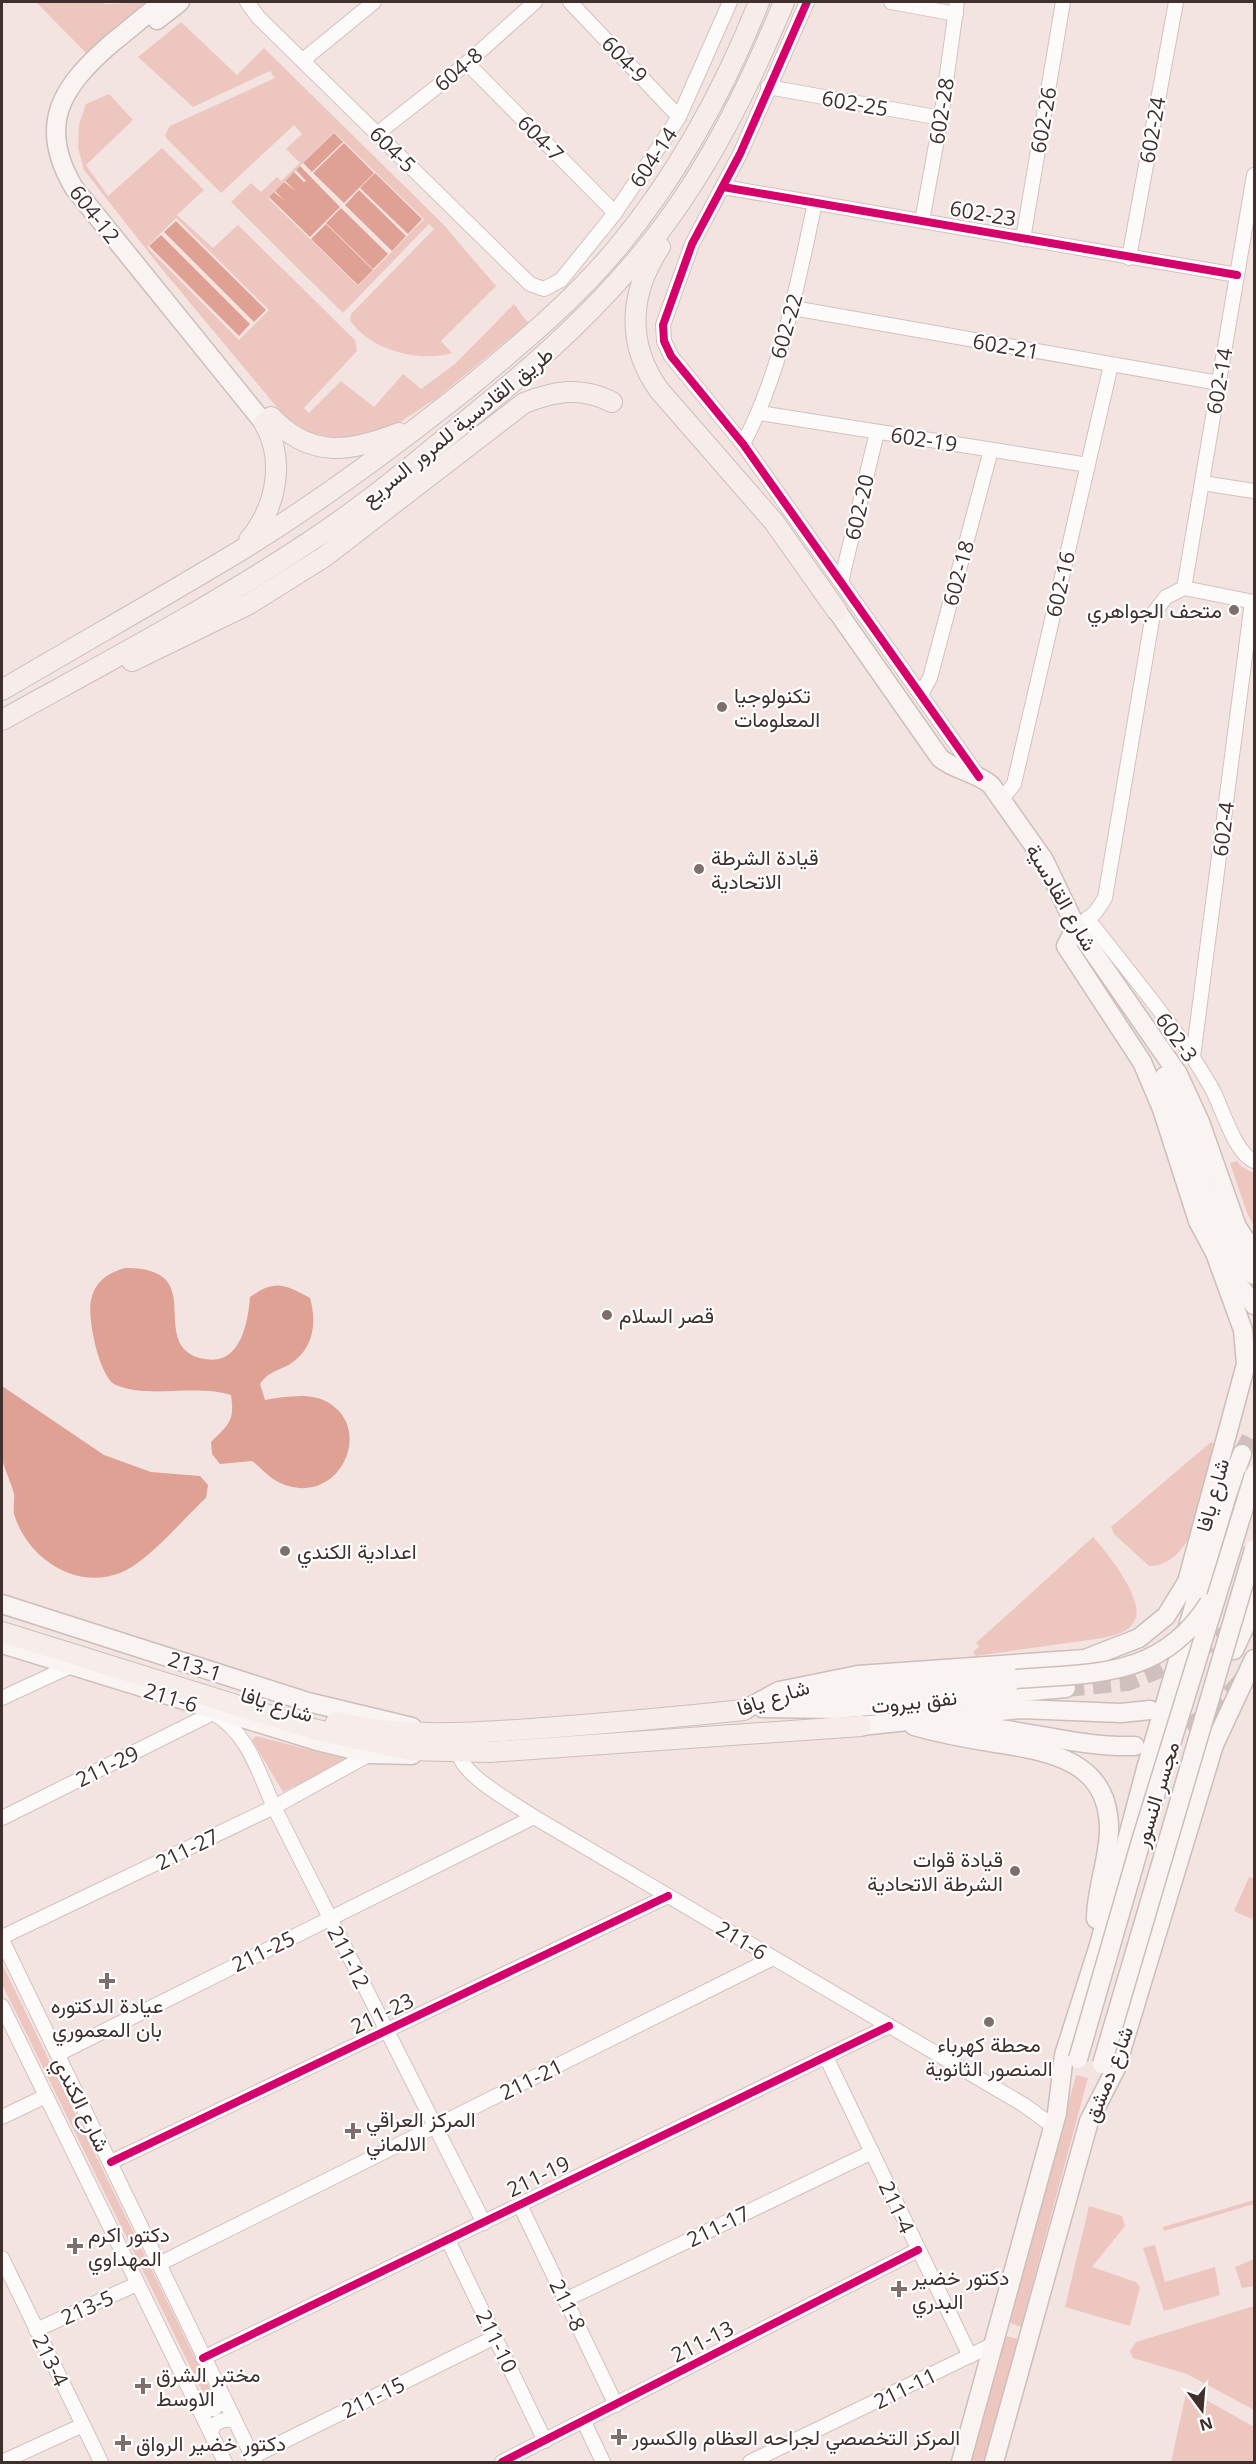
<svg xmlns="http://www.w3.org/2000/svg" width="1256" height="2464" font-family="'Open Sans',Vazirmatn,sans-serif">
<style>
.green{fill:#edc7bf;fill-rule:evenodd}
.water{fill:#e0a195}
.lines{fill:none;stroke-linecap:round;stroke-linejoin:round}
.major-tunnel{stroke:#cfc0bd;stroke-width:18;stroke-dasharray:18 9;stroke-linecap:butt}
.minor-casing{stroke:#d1c2bf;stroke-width:16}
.major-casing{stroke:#ccbebb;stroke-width:21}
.highway-casing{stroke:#ccbebb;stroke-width:22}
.minor{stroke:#fdfbfa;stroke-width:14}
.major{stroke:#f9f3f2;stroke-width:18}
.highway{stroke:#f6edeb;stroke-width:20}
.major-bridge-casing{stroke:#ccbebb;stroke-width:21;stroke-linecap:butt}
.major-bridge{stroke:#f9f3f2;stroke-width:18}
.cycleway-casing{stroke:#fff;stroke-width:11}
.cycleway{stroke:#d6006c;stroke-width:8}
.poi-dot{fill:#7f6f6c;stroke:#fff;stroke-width:2}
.labels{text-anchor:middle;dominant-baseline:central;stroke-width:4.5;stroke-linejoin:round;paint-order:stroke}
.street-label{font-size:21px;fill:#40302d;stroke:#fff}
.poi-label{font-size:21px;fill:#40302d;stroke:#fff;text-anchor:start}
</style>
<rect width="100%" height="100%" fill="#f3e4e1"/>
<g class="green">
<polygon points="36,2 99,2 106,4 152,2 88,55"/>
<path d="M181,22l56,53 27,-27 179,176 53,62 -55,55 11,12c-32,10 -83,-3 -102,-33l1,-6 83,-85 -5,-5 -86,89 -112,-111 20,-19 10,9 16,-15 4,4 19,-18 -14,-14 16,-15 -8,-9 -73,68 -54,-54 -2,-4 5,-9 105,-48 -5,-7 -77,36 -55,-50zM334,132l90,87 -66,67 -90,-88z"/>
<path d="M109,94l24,26 -47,45 22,31 54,-48 42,42 -27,25 36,33 25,-23 117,115 2,11 -53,57 5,5 32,-32 33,26 29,-33 18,15 34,-25 59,-60 14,19 -91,75 -49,32 -60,11 -34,-13 -137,-165 -73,-93 -6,-22 1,-24 7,-20zM176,218l93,92 -30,30 -92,-93z"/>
<polygon points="1237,1161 1242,1167 1254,1173 1254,1226 1247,1213 1230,1163"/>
<path d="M1211,1442l6,4c-10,37 -20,120 -68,120l-35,-32 -3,-7z"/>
<path d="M1093,1537c14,15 52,63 42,83 -5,12 -20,15 -32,18l-127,18 -3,-4 6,-5 -3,-4z"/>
<polygon points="256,1736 349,1760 296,1789 294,1786 283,1792 252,1740"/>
<polygon points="1249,1877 1254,1879 1254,1920 1234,1911"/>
<polygon points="2,1964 212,2393 211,2399 205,2397 2,1984"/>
<polygon points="1076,2075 1088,2078 1021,2327 1010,2323"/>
<polygon points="1254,2200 1254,2204 1164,2231 1163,2227"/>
<polygon points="1089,2206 1122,2216 1125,2226 1092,2267 1136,2282 1140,2287 1130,2326 1065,2307"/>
<polygon points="1155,2245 1165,2282 1215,2267 1220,2295 1164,2311 1143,2248"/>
<polygon points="1254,2259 1254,2286 1242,2288 1235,2267"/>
<polygon points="1254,2306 1254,2410 1187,2374 1133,2358 1130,2351 1136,2342"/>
<polygon points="1005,2336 1018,2339 984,2462 970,2462"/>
<polygon points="1187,2389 1254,2427 1254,2462 1171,2462"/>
</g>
<g class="water">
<polygon points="334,133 343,142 312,172 303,163"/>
<polygon points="344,143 374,173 344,203 313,173"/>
<polygon points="300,166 340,207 310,237 269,197 274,192 285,201 275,191 284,182 296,191 285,181 294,172 304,182 306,181 296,170"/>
<polygon points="375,173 422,219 408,234 360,188"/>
<polygon points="359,190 406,236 392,251 345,205"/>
<polygon points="341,208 388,254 373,269 326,223"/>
<polygon points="176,221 266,310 254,322 164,232"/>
<polygon points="326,224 373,270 358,285 311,239"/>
<polygon points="161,235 250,324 239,336 149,246"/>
<path d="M125,1268c74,0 36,53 59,81 6,6 13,9 21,10 35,7 43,-36 45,-62 25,-18 35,-13 60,1 7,24 4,51 -20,66 -13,8 -20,6 -30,20l5,16c21,-3 48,-9 67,5 43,30 1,110 -59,74 -7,-5 -14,-13 -21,-18l-32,3 -8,-10 -1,-12c18,-18 24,-21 20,-47 -37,-11 -83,4 -115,-10 -17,-7 -29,-68 -25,-85 4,-19 17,-27 34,-32z"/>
<path d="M2,1386l102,69 47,17 49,4 8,9 -2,13c-22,20 -59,65 -86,75 -44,17 -91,-14 -105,-56 -3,-7 0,-15 -1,-23 -3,-12 -9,-23 -12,-35 -2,-18 -1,-52 0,-73z"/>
</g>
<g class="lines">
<g class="major-tunnel">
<polyline points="1242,1454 1254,1431"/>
<polyline points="1066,1688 1128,1682 1160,1669 1242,1626"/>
<path d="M1163,1739c33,-11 58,-34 80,-60"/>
</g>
<defs>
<g id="minor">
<polyline points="247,2 258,17 530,284 544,289 561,280 615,213 679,117 730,2"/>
<polyline points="570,2 679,117"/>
<polyline points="807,2 740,154 692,244 663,325 664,341 671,356 743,444 979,777"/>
<polyline points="891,2 956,14"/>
<polyline points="303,60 374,2"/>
<polyline points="467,63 615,213"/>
<polyline points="768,87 941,118"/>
<polyline points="378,133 467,63 535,2"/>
<polyline points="723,187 1237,275"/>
<polyline points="922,221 941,118 957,2"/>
<polyline points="1023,239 1063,2"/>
<polyline points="1129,258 1176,2"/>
<polyline points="793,308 1219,383"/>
<polyline points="760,413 1088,465"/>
<path d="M743,444c39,-74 54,-159 72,-241"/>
<polyline points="1202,483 1254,491"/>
<polyline points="841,582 877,432"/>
<polyline points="1184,588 1254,175"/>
<polyline points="1184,588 1254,602"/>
<polyline points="921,694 930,678 991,450"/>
<polyline points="1001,800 1014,784 1111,365"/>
<path d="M1088,919c41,54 89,108 123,168 11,19 23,66 43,74"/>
<polyline points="1076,927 1095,913 1105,898 1153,614 1166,597 1184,588"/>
<polyline points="1193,1057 1252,602"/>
<polyline points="2,1698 71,1666"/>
<path d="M213,1713c35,19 46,61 61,94l210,416"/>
<path d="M458,1745c-6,26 56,58 76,72l490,288 29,21"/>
<polyline points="2,1818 213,1713"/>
<polyline points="2,1937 274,1807 370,1754"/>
<polyline points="2,1940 255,2462"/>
<polyline points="2,2006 225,2462"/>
<polyline points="58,2054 534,1817"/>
<polyline points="826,2057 970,2356"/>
<polyline points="2,2117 46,2096"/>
<polyline points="111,2162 668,1896"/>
<polyline points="520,2205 616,2405"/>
<polyline points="448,2240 545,2441"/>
<polyline points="2,2258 101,2462"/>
<polyline points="159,2264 773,1958"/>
<polyline points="565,2300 872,2152"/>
<polyline points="36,2330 137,2284"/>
<polyline points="203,2358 889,2026"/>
<polyline points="199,2410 214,2409 223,2398"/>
<polyline points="584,2422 603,2462"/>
<path d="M211,2432c3,-11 14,-14 24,-11"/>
<polyline points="252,2457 495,2337"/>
<polyline points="2,2462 83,2425"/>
<polyline points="502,2462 918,2250"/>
<polyline points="750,2462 994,2344"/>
</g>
<g id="major">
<path d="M163,2c-17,12 -33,27 -50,40 -51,44 -77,82 -39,146l190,235"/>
<polyline points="157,20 180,2"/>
<path d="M837,611l103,147c16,13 36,14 51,27l53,75 32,67 102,147 22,48 37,105 17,25"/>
<polyline points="1076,927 1066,946 1142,1062 1162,1109 1198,1221 1215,1253 1254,1305"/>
<path d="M1165,1076c30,63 38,149 89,199"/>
<polyline points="2,1604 308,1702 412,1727"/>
<polyline points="2,1644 317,1741 370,1754 412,1755"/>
<polyline points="1234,1650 1247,1622 1254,1595"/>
<polyline points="796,1702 846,1693 1016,1679"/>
<polyline points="762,1708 835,1709 1066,1688"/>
<polyline points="744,1710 779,1691 858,1675 1085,1659 1139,1638 1166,1616 1187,1582 1246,1364 1243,1330 1215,1253"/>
<path d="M946,1725c64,-1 126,23 189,21"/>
<polyline points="861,1726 1021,1709 1121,1713 1150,1710"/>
<path d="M914,1726c25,7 50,12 76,16 53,9 119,15 119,87 0,30 -13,60 -13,90"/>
<polyline points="961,2462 1057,2113 1064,2055 1099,1945 1147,1765 1227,1495 1242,1454"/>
<polyline points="994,2462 1089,2121 1116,2068 1214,1745 1254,1659"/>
</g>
<g id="highway">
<path d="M660,247c-31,46 -34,97 -1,143l115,132 63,89"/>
<path d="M271,417c40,42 79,35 128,16"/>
<path d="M249,540c27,-32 37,-80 15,-117"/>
<path d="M132,661l117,-57 75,-47 200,-154c31,-12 57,-17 88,-1"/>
<path d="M2,690c78,-46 158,-91 236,-138 80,-49 157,-106 231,-165 53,-44 105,-87 149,-140 61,-74 106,-157 141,-245"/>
<path d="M2,720c103,-57 208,-112 307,-178 58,-38 111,-83 164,-127 68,-55 129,-110 183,-179 55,-71 94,-152 128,-234"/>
<polyline points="2,1632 313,1729 409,1750 489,1752 861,1726"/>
<path d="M336,1722c70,17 138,11 208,6 67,-5 133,-11 200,-18"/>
</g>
</defs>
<use href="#minor" class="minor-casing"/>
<use href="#major" class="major-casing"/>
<use href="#highway" class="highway-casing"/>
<use href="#minor" class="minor"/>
<use href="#major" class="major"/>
<use href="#highway" class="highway"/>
<defs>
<g id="major-bridge">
<path d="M1016,1679c79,-6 146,-1 193,-76"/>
<polyline points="1078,2059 1141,1841 1254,1475"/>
<polyline points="1102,2064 1254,1549"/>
</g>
</defs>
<use href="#major-bridge" class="major-bridge-casing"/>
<use href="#major-bridge" class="major-bridge"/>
<defs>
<g id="cycleway">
<polyline points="807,2 740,154 692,244 663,325 664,341 671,356 743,444 979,777"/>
<polyline points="723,187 1237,275"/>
<polyline points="111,2162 668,1896"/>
<polyline points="203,2358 889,2026"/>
<polyline points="502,2462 918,2250"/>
</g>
</defs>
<use href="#cycleway" class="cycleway-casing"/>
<use href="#cycleway" class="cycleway"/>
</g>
<g class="poi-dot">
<circle cx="1234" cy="610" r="6"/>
<circle cx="722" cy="707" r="6"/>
<circle cx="699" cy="869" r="6"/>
<circle cx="607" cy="1315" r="6"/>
<circle cx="285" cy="1551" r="6"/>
<circle cx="1015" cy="1871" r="6"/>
<path d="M104 1972h6v6h6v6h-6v6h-6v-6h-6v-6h6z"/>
<circle cx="989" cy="2022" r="6"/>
<path d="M350 2122h6v6h6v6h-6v6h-6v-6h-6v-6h6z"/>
<path d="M72 2237h6v6h6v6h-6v6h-6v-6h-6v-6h6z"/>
<path d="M896 2280h6v6h6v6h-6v6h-6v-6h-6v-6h6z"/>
<path d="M140 2377h6v6h6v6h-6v6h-6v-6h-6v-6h6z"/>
<path d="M616 2428h6v6h6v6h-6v6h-6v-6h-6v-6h6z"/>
<path d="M120 2434h6v6h6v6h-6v6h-6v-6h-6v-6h6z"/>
</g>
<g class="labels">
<g class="street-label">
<text transform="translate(625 59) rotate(46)">604-9</text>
<text transform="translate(458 69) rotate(-40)">604-8</text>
<text transform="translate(855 103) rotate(10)">602-25</text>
<text transform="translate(941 111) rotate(-81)">602-28</text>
<text transform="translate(1043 120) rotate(-80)">602-26</text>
<text transform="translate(1152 130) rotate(-80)">602-24</text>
<text transform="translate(541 138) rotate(45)">604-7</text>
<text transform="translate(393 149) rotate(45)">604-5</text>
<text transform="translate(653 157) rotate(-56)">604-14</text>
<text transform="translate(983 213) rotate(10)">602-23</text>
<text transform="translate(95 214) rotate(52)">604-12</text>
<text transform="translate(786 326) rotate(-74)">602-22</text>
<text transform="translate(1006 346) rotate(10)">602-21</text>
<text transform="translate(1219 381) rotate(-80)">602-14</text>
<text transform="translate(457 426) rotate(-39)">طريق القادسية للمرور السريع</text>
<text transform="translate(924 439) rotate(9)">602-19</text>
<text transform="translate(859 507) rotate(-77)">602-20</text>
<text transform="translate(958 573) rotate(-75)">602-18</text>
<text transform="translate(1060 584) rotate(-77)">602-16</text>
<text transform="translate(1223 829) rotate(-83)">602-4</text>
<text transform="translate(1062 897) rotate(60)">شارع القادسية</text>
<text transform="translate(1177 1037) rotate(54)">602-3</text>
<text transform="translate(1212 1495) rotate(-75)">شارع يافا</text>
<text transform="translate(195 1666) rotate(18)">213-1</text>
<text transform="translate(171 1697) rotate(17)">211-6</text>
<text transform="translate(773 1697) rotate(-18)">شارع يافا</text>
<text transform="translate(914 1701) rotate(-6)">نفق بيروت</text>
<text transform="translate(277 1704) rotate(17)">شارع يافا</text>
<text transform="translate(107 1766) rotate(-26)">211-29</text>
<text transform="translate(1156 1794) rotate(-73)">مجسر النسور</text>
<text transform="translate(187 1849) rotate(-26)">211-27</text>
<text transform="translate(742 1940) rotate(31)">211-6</text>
<text transform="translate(263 1951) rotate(-26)">211-25</text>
<text transform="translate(349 1957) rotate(63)">211-12</text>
<text transform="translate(382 2013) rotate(-26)">211-23</text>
<text transform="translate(1108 2074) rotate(-69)">شارع دمشق</text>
<text transform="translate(531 2079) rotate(-26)">211-21</text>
<text transform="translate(82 2104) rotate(64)">شارع الكندي</text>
<text transform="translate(538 2176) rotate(-26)">211-19</text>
<text transform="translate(897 2207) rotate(65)">211-4</text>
<text transform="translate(718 2226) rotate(-26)">211-17</text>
<text transform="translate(568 2305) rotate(64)">211-8</text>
<text transform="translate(87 2307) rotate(-24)">213-5</text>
<text transform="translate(497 2341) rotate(64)">211-10</text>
<text transform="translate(702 2341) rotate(-27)">211-13</text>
<text transform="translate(51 2360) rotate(64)">213-4</text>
<text transform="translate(905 2388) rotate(-26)">211-11</text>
<text transform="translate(373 2397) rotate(-26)">211-15</text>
</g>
<g class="poi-label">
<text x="1222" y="610" text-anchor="end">متحف الجواهري</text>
<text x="734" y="695">تكنولوجيا<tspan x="734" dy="24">المعلومات</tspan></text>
<text x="711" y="857">قيادة الشرطة<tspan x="711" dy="24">الاتحادية</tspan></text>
<text x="619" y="1315">قصر السلام</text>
<text x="297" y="1551">اعدادية الكندي</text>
<text x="1003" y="1859" text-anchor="end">قيادة قوات<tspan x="1003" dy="24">الشرطة الاتحادية</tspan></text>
<text x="107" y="2005" text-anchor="middle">عيادة الدكتوره<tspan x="107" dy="24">بان المعموري</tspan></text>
<text x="989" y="2044" text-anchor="middle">محطة كهرباء<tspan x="989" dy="24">المنصور الثانوية</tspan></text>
<text x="366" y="2119">المركز العراقي<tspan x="366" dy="24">الالماني</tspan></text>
<text x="88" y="2234">دكتور اكرم<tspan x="88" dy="24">المهداوي</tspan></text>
<text x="912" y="2277">دكتور خضير<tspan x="912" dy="24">البدري</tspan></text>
<text x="156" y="2374">مختبر الشرق<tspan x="156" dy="24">الاوسط</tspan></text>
<text x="632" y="2437">المركز التخصصي لجراحه العظام والكسور</text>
<text x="136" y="2443">دكتور خضير الرواق</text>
</g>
</g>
<rect width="1256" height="2464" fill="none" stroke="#40302d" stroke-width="6"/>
<g transform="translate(1202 2410) rotate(164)" stroke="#ffffff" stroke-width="4.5" paint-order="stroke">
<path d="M0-4.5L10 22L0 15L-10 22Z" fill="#40302d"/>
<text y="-9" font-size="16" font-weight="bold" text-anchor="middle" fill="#40302d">N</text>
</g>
</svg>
